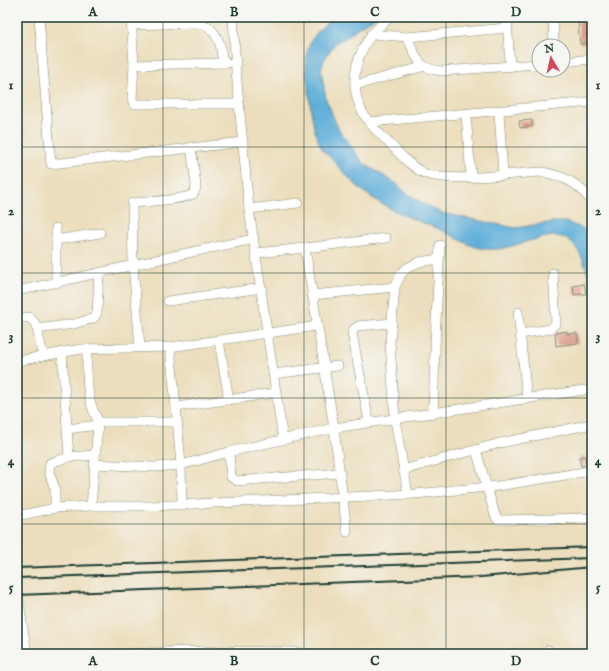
<svg xmlns="http://www.w3.org/2000/svg" width="609" height="671" font-family="'IM FELL English',serif">
<style>
.water{fill:#5faed9;stroke:#3f7686}
.building{fill:#da8f7b}
.lines{fill:none;stroke-linecap:round;stroke-linejoin:round}
.minor-casing{stroke:#868e78;stroke-width:10}
.minor{stroke:#fff;stroke-width:9}
.rail{stroke:#1f3d34;stroke-width:2}
.grid{fill:none;stroke:#1f3d34;stroke-width:1;stroke-opacity:0.55}
.neatline{fill:none;stroke:#1f3d34;stroke-width:1.5}
.grid-label{font-size:13px;text-anchor:middle;font-weight:bold;fill:#1f3d34}
</style>
<rect width="100%" height="100%" fill="#f6f6f2"/>
<filter id="ink" filterUnits="userSpaceOnUse"><feTurbulence type="fractalNoise" baseFrequency=".025" numOctaves="2"/><feDisplacementMap in="SourceGraphic" scale="8" xChannelSelector="R" yChannelSelector="G"/><feConvolveMatrix kernelMatrix="1 2 1 2 8 2 1 2 1" color-interpolation-filters="sRGB"/></filter>
<filter id="wash" filterUnits="userSpaceOnUse"><feTurbulence type="fractalNoise" baseFrequency=".012" numOctaves="4" result="noise"/><feDisplacementMap in="SourceGraphic" scale="16" xChannelSelector="R" yChannelSelector="G"/><feGaussianBlur stdDeviation="0.9" result="paint"/><feColorMatrix in="noise" values="0 0 0 0 0 0 0 0 0 0 0 0 0 0 0 0 0 1.4 0 .05"/><feComposite in="paint" operator="in"/></filter>
<g filter="url(#wash)">
<rect width="100%" height="100%" fill="#ecdebc"/>
<path class="water" d="M335,17h41l-19,11 -10,9 -12,6 -11,17 -3,9 5,30 12,29 25,35 34,21 10,10 34,19 75,15 37,-6h13l26,10v61c-5,-20 -8,-45 -28,-55 -12,-7 -50,9 -65,11 -31,2 -39,-12 -65,-22 -43,-16 -70,-28 -99,-65 -4,-5 -10,-8 -13,-13 -10,-18 -11,-41 -14,-62 -5,-35 -2,-50 27,-70z"/>
<g id="blocks">
<g class="building">
<polygon points="592,19 592,42 580,44 578,21"/>
<polygon points="532,120 533,126 520,128 519,121"/>
<polygon points="584,284 586,294 574,295 573,286"/>
<polygon points="567,331 567,334 577,333 578,343 556,346 555,333"/>
<polygon points="585,456 586,465 581,466 579,457"/>
</g>
</g>
</g>
<g filter="url(#ink)">
<use href="#blocks" fill-opacity="0" stroke="#868e78" stroke-width="1"/>
<g class="lines">
<defs>
<g id="minor">
<polyline points="39,17 51,164 243,142"/>
<polyline points="131,17 134,65 132,99 134,104 239,104"/>
<polyline points="233,17 236,71 249,209 283,440"/>
<path d="M391,17c-29,20 -45,56 -31,90 6,15 20,27 31,38 10,10 22,24 35,29 29,9 85,-1 116,-2 22,4 39,12 50,31"/>
<polyline points="507,17 510,67"/>
<polyline points="553,17 554,46"/>
<polyline points="132,25 198,23 209,27 215,34 220,44 223,63"/>
<polyline points="371,34 407,37 507,28"/>
<path d="M407,37c11,21 9,32 35,34l97,-7"/>
<polyline points="563,62 592,59"/>
<polyline points="134,65 228,63"/>
<polyline points="356,85 422,67"/>
<polyline points="499,112 503,174"/>
<polyline points="466,114 471,177"/>
<polyline points="370,122 592,102"/>
<polyline points="249,209 298,203"/>
<polyline points="56,240 100,233"/>
<polyline points="305,248 386,238"/>
<polyline points="56,283 56,228"/>
<path d="M17,291c79,-17 157,-36 237,-52"/>
<polyline points="312,295 395,287"/>
<polyline points="168,301 262,288"/>
<polyline points="518,312 527,399"/>
<polyline points="17,319 29,317 34,322 37,329 43,355"/>
<polyline points="37,329 74,324 94,318 97,313 99,273"/>
<polyline points="520,334 550,329 556,323 553,273"/>
<polyline points="219,341 229,400"/>
<path d="M140,347l-7,-82 -1,-62c12,-1 53,-3 61,-9 3,-3 3,-6 3,-9l-5,-38"/>
<polyline points="170,347 176,407"/>
<path d="M87,349c0,26 -2,50 12,73"/>
<polyline points="62,352 69,457"/>
<polyline points="17,361 81,349 170,347 317,326"/>
<polyline points="273,374 338,366"/>
<polyline points="433,414 436,320 440,245"/>
<polyline points="369,422 352,333 354,329 358,326 392,323"/>
<polyline points="67,429 98,425"/>
<polyline points="476,450 495,515 498,520 592,518"/>
<polyline points="229,452 231,477 237,481 339,473"/>
<polyline points="94,464 154,467 181,465 176,407 276,393"/>
<polyline points="403,470 500,443 592,424"/>
<polyline points="408,494 395,420 390,342 395,287 401,274 407,268 419,262 439,259"/>
<polyline points="182,504 181,465 229,452 334,428 305,248 257,253"/>
<polyline points="91,506 98,425 99,422 177,422"/>
<polyline points="55,508 55,489 49,472 50,463 69,457 95,455"/>
<polyline points="17,516 55,508 91,506 150,506 415,494 498,486 590,471"/>
<polyline points="347,532 334,428 584,390"/>
<polyline points="17,590 27,654"/>
<polyline points="548,650 549,654"/>
<polyline points="124,654 188,651 299,652"/>
</g>
</defs>
<use href="#minor" class="minor-casing"/>
<use href="#minor" class="minor"/>
<g class="rail">
<polyline points="17,568 592,547"/>
<polyline points="17,578 592,558"/>
<polyline points="17,595 481,577 592,567"/>
</g>
</g>
</g>
<path class="grid" d="M163,17v637M304,17v637M446,17v637M17,147h575M17,273h575M17,398h575M17,524h575"/>
<rect width="609" height="671" fill="none" stroke="#f6f6f2" stroke-width="44"/>
<g transform="translate(551 58) rotate(351)"><circle r="19" fill="#f6f6f2" stroke="#a0aca6"/>
<path d="M0-3L7 15L0 10L-7 15Z" fill="#d1495b"/>
<text y="-6" font-size="11" font-weight="bold" text-anchor="middle" fill="#1f3d34">N</text>
</g>
<rect x="22" y="22" width="565" height="627" class="neatline"/>
<g class="grid-label">
<text x="93" y="16">A</text>
<text x="234" y="16">B</text>
<text x="375" y="16">C</text>
<text x="516" y="16">D</text>
<text x="11" y="89">1</text>
<text x="598" y="89">1</text>
<text x="11" y="215">2</text>
<text x="598" y="215">2</text>
<text x="11" y="340">3</text>
<text x="598" y="340">3</text>
<text x="11" y="465">4</text>
<text x="598" y="465">4</text>
<text x="11" y="591">5</text>
<text x="598" y="591">5</text>
<text x="93" y="665">A</text>
<text x="234" y="665">B</text>
<text x="375" y="665">C</text>
<text x="516" y="665">D</text>
</g>
</svg>
